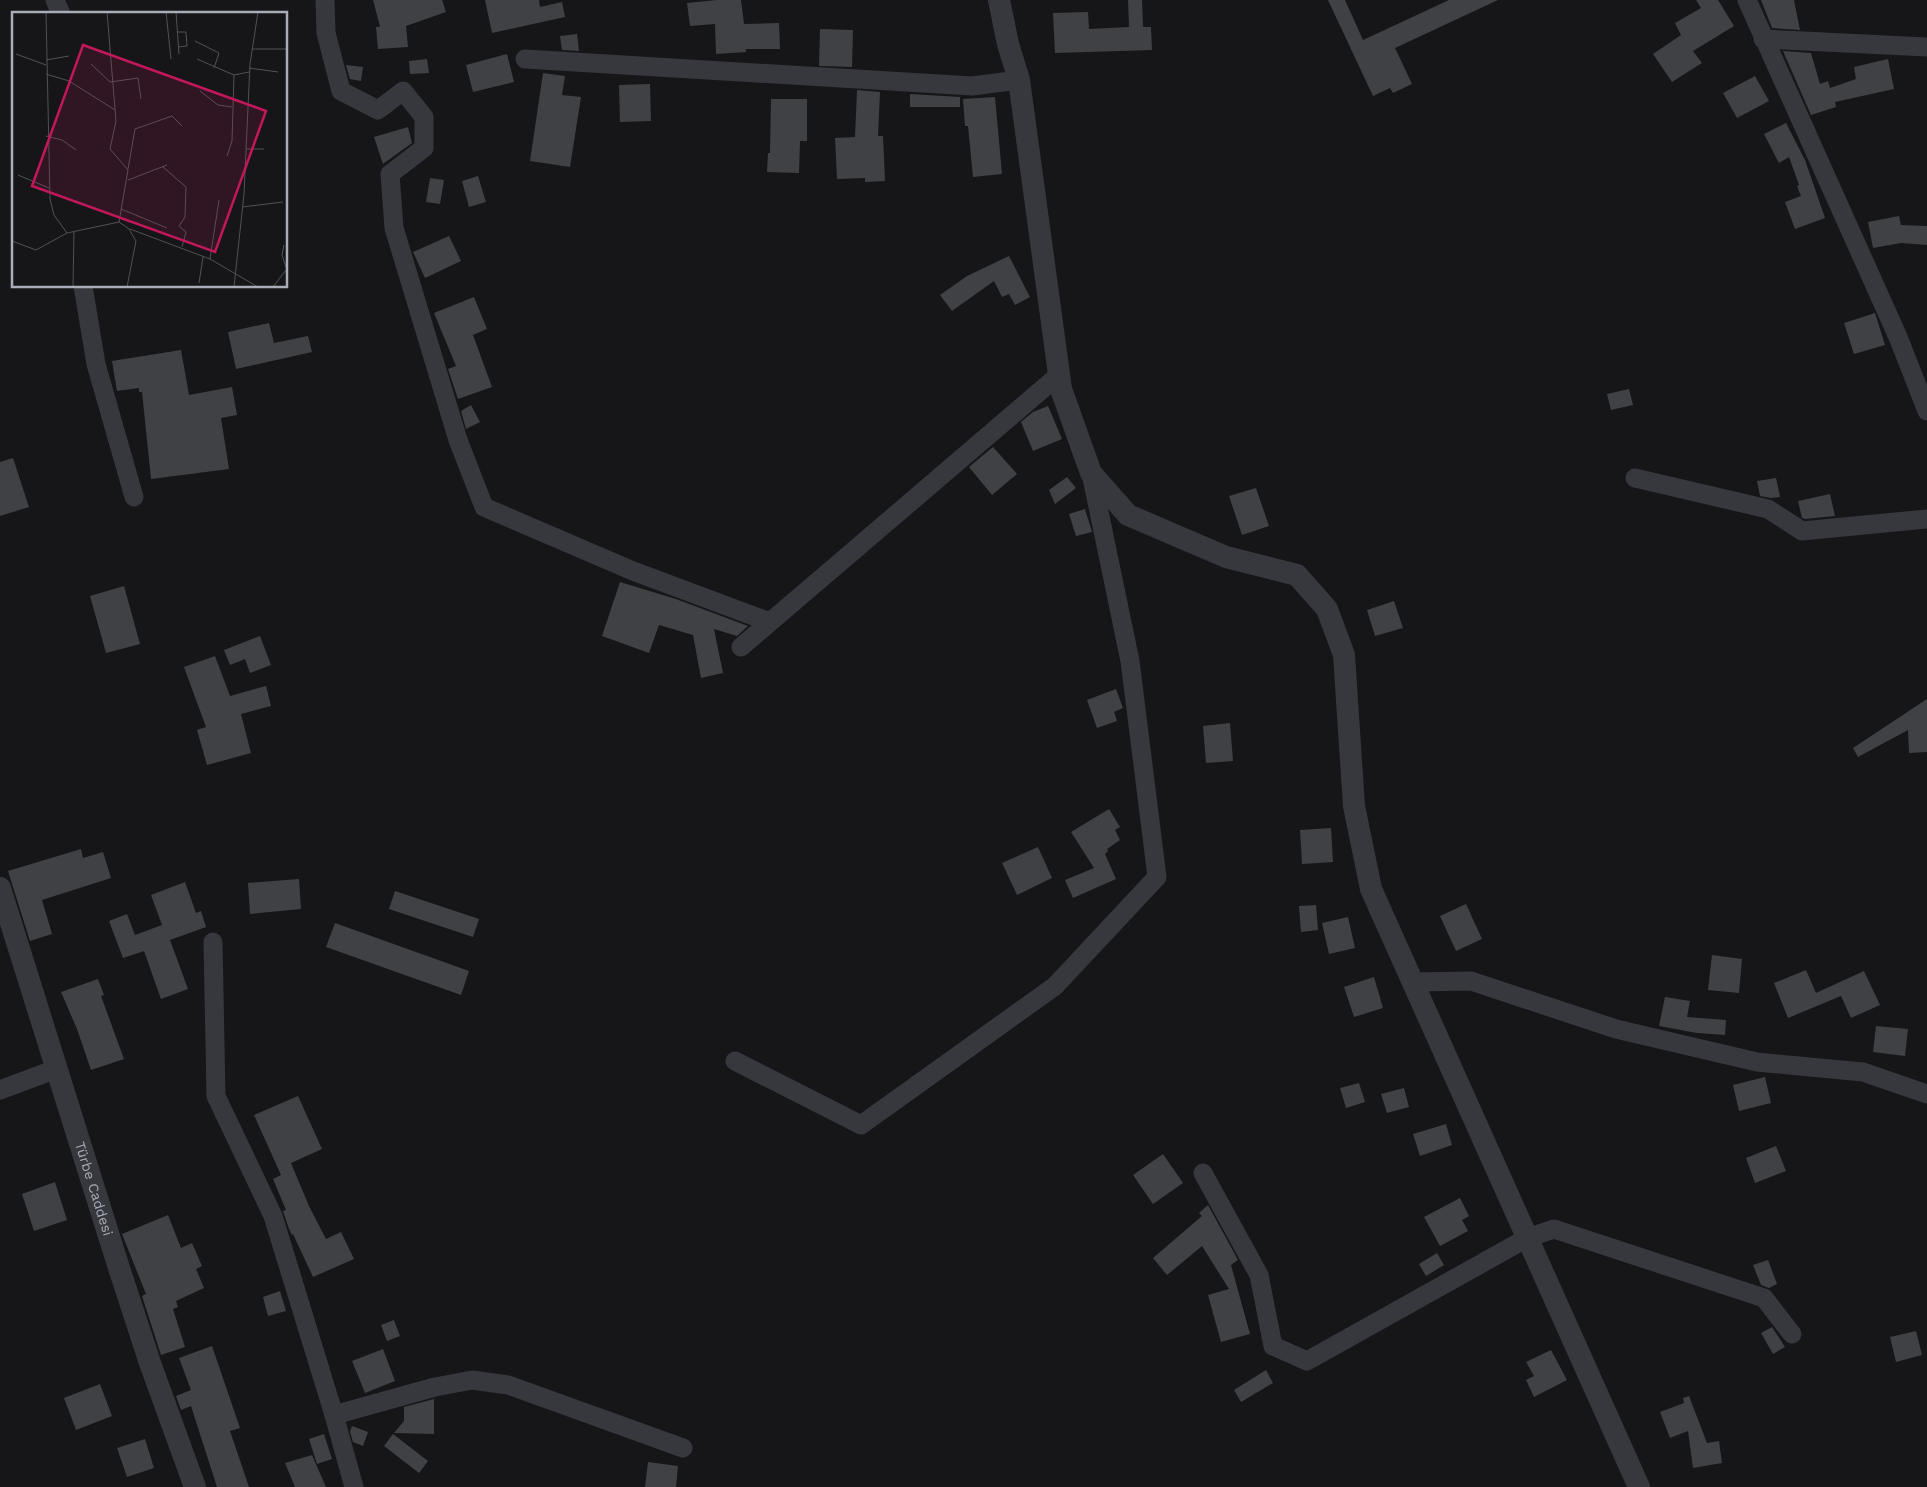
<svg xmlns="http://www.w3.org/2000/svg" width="1927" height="1487" font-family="'Work Sans',sans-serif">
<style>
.building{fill:#404145}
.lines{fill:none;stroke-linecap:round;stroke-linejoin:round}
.minor{stroke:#37383d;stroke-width:19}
.tertiary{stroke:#37383d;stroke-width:22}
.labels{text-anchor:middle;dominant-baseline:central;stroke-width:4;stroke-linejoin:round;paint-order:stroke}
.street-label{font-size:14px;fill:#a8adb8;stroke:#111113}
.inset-road{fill:none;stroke:#505258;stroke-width:1}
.view{fill:#c2185b;fill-opacity:0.15;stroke:#c2185b;stroke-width:2.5}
.inset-edge{fill:none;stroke:#a8adb8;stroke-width:2.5}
</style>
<rect width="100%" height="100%" fill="#161618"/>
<g class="building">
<polygon points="373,0 442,0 446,12 406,26 408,47 378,49 376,27 380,27"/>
<polygon points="485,0 539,0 540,7 562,2 565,17 492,33"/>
<polygon points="717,0 741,0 744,24 779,23 780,49 746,49 746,52 716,54 715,24 690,26 687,3"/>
<polygon points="1128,0 1142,0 1143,27 1151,27 1152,50 1055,53 1053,13 1088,12 1089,29 1129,27"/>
<polygon points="1328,0 1345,0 1363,40 1449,0 1498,0 1395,48 1412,84 1393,93 1390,88 1373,96"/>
<polygon points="1696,0 1718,0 1734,26 1693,51 1702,63 1672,82 1653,54 1681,35 1675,23 1701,8"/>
<polygon points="1761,0 1794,0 1800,30 1772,28"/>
<polygon points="820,29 853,30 852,67 819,66"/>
<polygon points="577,34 579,51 562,50 560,36"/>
<polygon points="1783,51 1811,53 1820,84 1828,81 1830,88 1856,79 1854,67 1888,59 1894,89 1835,102 1836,107 1811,115"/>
<polygon points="507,54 514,82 473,92 466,65"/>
<polygon points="427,59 429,73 410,74 409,61"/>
<polygon points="346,65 363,67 361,81 350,79"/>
<polygon points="543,73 565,76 562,95 581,97 570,167 530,161"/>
<polygon points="1755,76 1769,101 1737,118 1723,93"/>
<polygon points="650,84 651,121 620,122 619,85"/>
<polygon points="857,90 880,92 878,136 883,136 885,181 865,182 865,178 837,179 835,138 855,137"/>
<polygon points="910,94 960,97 960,107 910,107"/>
<polygon points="995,97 1002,174 973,177 968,126 965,126 963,99"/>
<polygon points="771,99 807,99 807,141 800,141 799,173 767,172 768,153 770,153"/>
<polygon points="1786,123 1805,160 1825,218 1795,229 1785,202 1801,196 1797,186 1799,185 1789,157 1779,163 1764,134"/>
<polygon points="408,127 412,143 383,164 374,137"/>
<polygon points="478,176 486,202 469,207 462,181"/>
<polygon points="430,178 444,180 440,204 426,202"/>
<polygon points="1899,216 1901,225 1927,226 1927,245 1901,243 1873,248 1868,222"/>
<polygon points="449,236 461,261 425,278 413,252"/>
<polygon points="1009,256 1030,297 1015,305 1009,294 1002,297 994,281 952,311 940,295 967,276"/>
<polygon points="474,297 487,329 473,335 492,387 458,399 448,369 456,366 434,313"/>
<polygon points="1875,313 1885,345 1854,354 1844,323"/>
<polygon points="269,323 274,343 308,336 312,352 236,369 228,332"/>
<polygon points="181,350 189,395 232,387 237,415 221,418 229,469 151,479 142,392 139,392 139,388 117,391 112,361"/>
<polygon points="1629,389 1633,405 1611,410 1607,394"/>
<polygon points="471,405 480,422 466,429 461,411"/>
<polygon points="1048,406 1062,439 1033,451 1021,422 1033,412"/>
<polygon points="993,447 1017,474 992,495 969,467"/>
<polygon points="13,458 29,507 0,516 0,462"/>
<polygon points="1067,477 1076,488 1055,504 1049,490"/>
<polygon points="1776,478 1780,497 1771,498 1760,496 1757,481"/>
<polygon points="1256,488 1269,526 1242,535 1229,496"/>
<polygon points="1830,494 1835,516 1805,519 1802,518 1798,501"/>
<polygon points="1085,509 1092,532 1076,536 1069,514"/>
<polygon points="620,582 676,599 748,626 737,636 714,629 723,673 701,678 693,635 659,625 649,653 602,636"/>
<polygon points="124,586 140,644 106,653 90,596"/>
<polygon points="1394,601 1403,628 1375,636 1367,610"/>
<polygon points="260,636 271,665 250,673 245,659 230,665 224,650"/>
<polygon points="215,656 230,696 266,686 271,706 241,714 251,753 207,765 197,730 206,727 184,667"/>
<polygon points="1116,689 1123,708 1114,712 1117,721 1097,728 1087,700"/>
<polygon points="1927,699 1927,752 1909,753 1908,730 1858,757 1853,748"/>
<polygon points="1230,723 1233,761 1206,763 1203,726"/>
<polygon points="1109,809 1120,827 1115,830 1120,840 1107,849 1108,851 1105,854 1116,879 1073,898 1065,880 1094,868 1071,832"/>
<polygon points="1331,828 1333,862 1302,864 1300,830"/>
<polygon points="1038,847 1052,878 1017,895 1002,863"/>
<polygon points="81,849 83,858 103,852 111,878 42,900 52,934 30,941 8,871"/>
<polygon points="299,879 301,909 250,914 248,883"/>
<polygon points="185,882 196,913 201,911 206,927 170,940 188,989 161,999 144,951 123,958 109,921 127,914 135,935 162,925 151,895"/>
<polygon points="395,891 479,919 473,937 389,909"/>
<polygon points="1466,904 1482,939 1456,951 1440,916"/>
<polygon points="1316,905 1318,930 1301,932 1299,906"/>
<polygon points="1348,917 1355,948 1329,954 1322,923"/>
<polygon points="335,923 469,971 461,995 326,947"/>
<polygon points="1712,955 1742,959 1739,993 1708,990"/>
<polygon points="1806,970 1816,993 1864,971 1880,1005 1851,1018 1841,996 1788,1018 1774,983"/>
<polygon points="1374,977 1383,1008 1354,1017 1344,987"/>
<polygon points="98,979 104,995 101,996 124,1059 91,1070 77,1029 61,992"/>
<polygon points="1665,997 1690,1001 1687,1017 1726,1020 1725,1035 1697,1033 1659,1026"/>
<polygon points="1876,1026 1908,1029 1905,1056 1873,1052"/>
<polygon points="1765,1077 1771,1103 1739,1111 1733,1085"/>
<polygon points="1359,1083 1365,1102 1346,1108 1340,1088"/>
<polygon points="1404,1088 1409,1107 1387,1113 1381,1094"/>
<polygon points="298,1096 322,1149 291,1163 309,1206 326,1239 341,1232 354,1259 313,1277 293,1234 292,1235 289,1229 283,1211 286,1210 273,1179 281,1175 254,1115"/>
<polygon points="1446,1124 1452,1145 1420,1156 1413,1134"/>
<polygon points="1776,1146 1786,1171 1755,1183 1746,1158"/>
<polygon points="1163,1154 1183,1183 1153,1204 1133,1175"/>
<polygon points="55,1182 67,1220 34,1231 22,1194"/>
<polygon points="1460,1198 1469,1216 1462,1220 1468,1231 1440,1246 1424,1217"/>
<polygon points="1208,1205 1238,1260 1231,1265 1250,1334 1221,1342 1208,1295 1229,1289 1202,1246 1167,1275 1153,1258 1202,1216 1199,1213"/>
<polygon points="168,1215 181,1248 192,1243 202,1266 196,1269 204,1288 176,1301 178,1307 173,1309 185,1347 161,1355 142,1296 146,1294 122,1234"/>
<polygon points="1437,1253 1444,1265 1426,1276 1419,1264"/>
<polygon points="1768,1260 1777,1284 1769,1288 1761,1285 1753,1265"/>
<polygon points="280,1291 286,1311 268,1316 263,1297"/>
<polygon points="394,1320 400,1336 387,1341 381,1325"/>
<polygon points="1772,1327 1785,1347 1773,1354 1761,1333"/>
<polygon points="1916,1331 1922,1355 1896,1362 1890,1337"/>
<polygon points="212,1346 240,1428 230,1431 249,1487 217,1487 191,1406 181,1410 176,1396 191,1390 179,1358"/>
<polygon points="383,1349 395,1381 365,1393 352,1361"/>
<polygon points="1551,1350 1567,1380 1534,1397 1526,1380 1534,1376 1526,1362"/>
<polygon points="1266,1370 1273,1383 1241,1402 1234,1390"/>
<polygon points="100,1384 112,1416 76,1430 64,1398"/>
<polygon points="1689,1396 1707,1443 1719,1441 1722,1463 1693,1468 1688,1431 1670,1438 1660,1412 1684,1403 1683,1398"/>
<polygon points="434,1399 434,1434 394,1433 404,1421 404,1407"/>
<polygon points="352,1426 368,1432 363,1446 353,1442 350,1432"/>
<polygon points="324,1434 332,1459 317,1464 309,1439"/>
<polygon points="393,1434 428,1461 419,1473 384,1446"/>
<polygon points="145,1439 154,1468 127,1477 117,1448"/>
<polygon points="312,1455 326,1487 295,1487 285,1463"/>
<polygon points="648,1462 678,1466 676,1487 645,1487"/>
</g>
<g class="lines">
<g class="minor">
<polyline points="55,0 61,14"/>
<polyline points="325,0 326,33 341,91 378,110 403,91 424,117 424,148 390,174 394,228 458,440 484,507 633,571 770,622"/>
<polyline points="1747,0 1898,337 1927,411"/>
<polyline points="1763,39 1927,47"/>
<polyline points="525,59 972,86 1019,80"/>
<polyline points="83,286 96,364 134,497"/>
<polyline points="1635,478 1768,509 1802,531 1927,519"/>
<polyline points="741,647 1059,375"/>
<polyline points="213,942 216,1096 273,1216 334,1415 354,1487"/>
<polyline points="1413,982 1471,981 1616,1029 1757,1062 1863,1072 1927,1094"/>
<polyline points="735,1061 861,1125 1055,986 1157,877 1130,661 1091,473"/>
<polyline points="0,1090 56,1069"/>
<polyline points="1203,1173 1259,1275 1273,1346 1307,1361 1527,1238 1554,1229 1764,1298 1792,1334"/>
<polyline points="334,1415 435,1387 472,1380 508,1385 683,1448"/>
</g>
<g class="tertiary">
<polyline points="999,0 1008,44 1019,80 1061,389 1091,473 1128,515 1226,557 1297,575 1327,609 1344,655 1354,806 1371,889 1639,1487"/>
<path id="s1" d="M0,888l119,380 31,95 45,124"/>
</g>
</g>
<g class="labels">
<g class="street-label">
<text stroke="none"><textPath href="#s1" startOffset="315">Türbe Caddesi</textPath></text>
</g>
</g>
<g transform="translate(12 12)">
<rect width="275" height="275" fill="#161618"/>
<path class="inset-road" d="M34,0l4,187 4,16 13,18M95,0l9,109 -6,28 18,21 -9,52 10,7 7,12 -9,46M154,0l5,47M164,0l3,42M165,20h9l1,14 -9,1M183,29l24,12 -5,15M240,37h35M4,42l30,11M185,47l37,16 15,-3M34,48l23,-4M79,52l19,18 28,-4 3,21M237,56l29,4M34,62l23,7 46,29M188,79l18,14 14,2M34,124l16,4 14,10M234,137h18M215,144l5,-15 2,-66M151,155l23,20 -1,30 -6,9 7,6 -4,15M116,157l7,-40 37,-13 10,10M6,163l31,13M116,168l39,-15M230,195l41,-5M109,197l46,19M118,217l80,30 48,28M0,229l24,9 31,-17 52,-11M272,233l-2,10 5,15M198,247l9,-59M187,271l4,-26M61,275l1,-56M222,275l10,-93 6,-130 8,-52M261,275l13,-17"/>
<path class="view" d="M71,33l183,66 -51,141 -183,-66z"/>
<rect width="275" height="275" class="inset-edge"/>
</g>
</svg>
